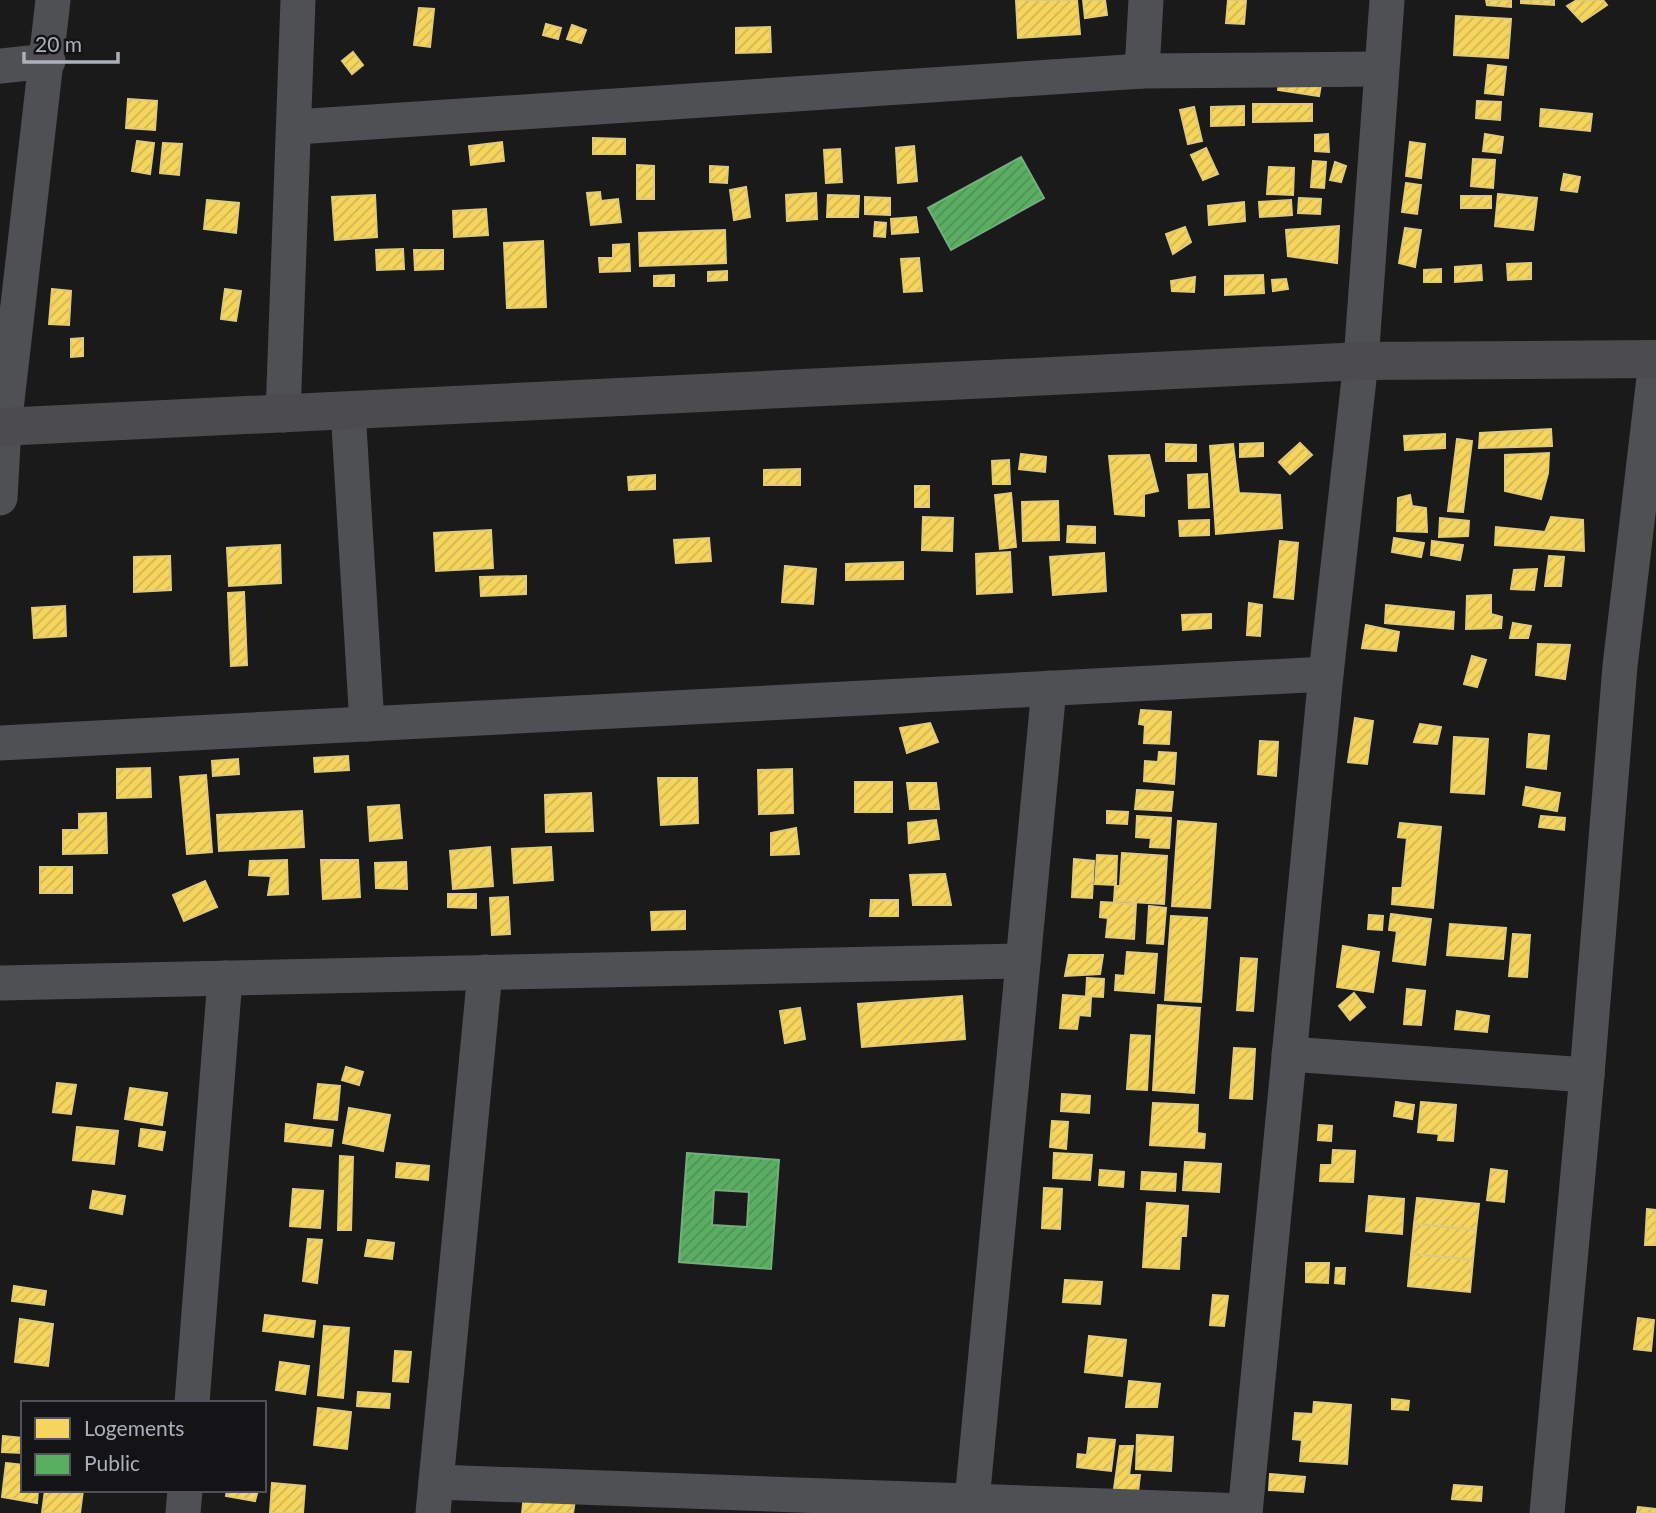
<svg xmlns="http://www.w3.org/2000/svg" width="1656" height="1513" font-family="Lato,sans-serif">
<style>
.homes{fill:url(#homes-hatch);stroke:#e0ca78;stroke-width:2}
.public{fill:url(#public-hatch);stroke:#73af7c;stroke-width:2;fill-rule:evenodd}
.lines{fill:none;stroke-linecap:round;stroke-linejoin:round}
.street{stroke:#4e5054;stroke-width:35}
.primary{stroke:#4c4c4f;stroke-width:38}
</style>
<defs>
<pattern id="homes-hatch" width="6" height="6" patternUnits="userSpaceOnUse" patternTransform="scale(1.75)"><rect width="6" height="6" fill="#f6d55c"/><path d="M-1 1l2-2M0 6l6-6M5 7l2-2" fill="none" stroke="#cfb555"/></pattern>
<pattern id="public-hatch" width="6" height="6" patternUnits="userSpaceOnUse" patternTransform="scale(1.75)"><rect width="6" height="6" fill="#5aae61"/><path d="M-1 1l2-2M0 6l6-6M5 7l2-2" fill="none" stroke="#509057"/></pattern>
</defs>
<rect width="100%" height="100%" fill="#1a1a1b"/>
<g class="homes">
<polygon points="1016,0 1077,0 1080,34 1018,38"/>
<polygon points="1083,0 1105,0 1107,15 1085,18"/>
<polygon points="1228,0 1246,0 1244,24 1226,23"/>
<polygon points="1486,0 1511,0 1511,7 1487,5"/>
<polygon points="1521,0 1554,0 1554,5 1521,3"/>
<polygon points="1577,0 1603,0 1607,5 1582,22 1567,6"/>
<polygon points="419,8 434,9 430,47 414,45"/>
<polygon points="1456,16 1511,19 1508,58 1454,55"/>
<polygon points="546,24 561,28 558,39 543,35"/>
<polygon points="572,25 586,30 581,43 567,39"/>
<polygon points="770,27 771,52 736,53 736,28"/>
<polygon points="353,52 363,65 352,74 342,61"/>
<polygon points="1488,65 1506,67 1503,95 1485,93"/>
<polygon points="1281,72 1322,78 1319,96 1278,90"/>
<polygon points="128,99 157,101 155,130 126,128"/>
<polygon points="1477,101 1501,102 1500,120 1476,118"/>
<polygon points="1253,104 1312,104 1312,121 1253,122"/>
<polygon points="1244,106 1244,125 1211,126 1211,107"/>
<polygon points="1194,107 1202,141 1188,144 1180,110"/>
<polygon points="1541,109 1592,114 1590,131 1540,126"/>
<polygon points="1328,134 1329,152 1315,151 1315,135"/>
<polygon points="1485,134 1503,137 1501,153 1483,151"/>
<polygon points="593,138 625,139 625,154 593,154"/>
<polygon points="137,141 154,143 150,174 132,171"/>
<polygon points="502,142 504,161 471,165 469,146"/>
<polygon points="1410,142 1425,144 1421,178 1406,176"/>
<polygon points="163,143 182,144 179,175 160,173"/>
<polygon points="914,146 917,181 898,183 896,148"/>
<polygon points="1206,148 1218,174 1203,180 1191,155"/>
<polygon points="840,149 842,182 826,183 824,150"/>
<polygon points="1473,159 1495,160 1493,188 1471,186"/>
<polygon points="1313,161 1326,162 1324,188 1311,187"/>
<polygon points="1335,162 1346,166 1341,182 1330,180"/>
<polygon points="637,165 654,166 654,199 637,199"/>
<polygon points="710,166 728,167 727,183 710,182"/>
<polygon points="1269,167 1294,168 1293,195 1267,194"/>
<polygon points="1564,174 1580,177 1577,192 1561,190"/>
<polygon points="1406,183 1421,185 1417,214 1402,212"/>
<polygon points="746,187 750,217 734,220 730,190"/>
<polygon points="600,192 601,201 618,199 621,222 591,225 587,193"/>
<polygon points="816,193 817,219 787,221 786,195"/>
<polygon points="1498,194 1537,198 1533,230 1495,226"/>
<polygon points="375,195 377,237 335,240 332,197"/>
<polygon points="828,195 859,196 858,217 827,217"/>
<rect x="1461" y="196" width="30" height="12"/>
<polygon points="865,197 890,198 890,215 865,214"/>
<polygon points="1299,198 1321,199 1320,214 1298,213"/>
<polygon points="207,200 239,203 236,233 204,229"/>
<polygon points="1291,200 1292,215 1260,217 1259,202"/>
<polygon points="1244,202 1245,221 1209,225 1208,206"/>
<polygon points="486,209 488,235 454,237 453,211"/>
<polygon points="916,217 918,232 892,234 891,219"/>
<polygon points="875,222 886,223 885,237 874,236"/>
<polygon points="1339,226 1337,263 1288,256 1286,230"/>
<polygon points="1185,227 1191,242 1173,254 1166,234"/>
<polygon points="1405,228 1421,230 1415,267 1399,263"/>
<polygon points="725,230 726,263 640,266 639,233"/>
<polygon points="543,241 546,307 507,308 504,243"/>
<polygon points="629,244 630,271 600,272 599,258 613,258 613,245"/>
<polygon points="403,249 404,269 377,270 376,250"/>
<polygon points="414,250 443,250 443,269 415,270"/>
<polygon points="919,258 922,291 904,292 901,259"/>
<polygon points="1531,263 1531,279 1508,280 1507,264"/>
<polygon points="1481,265 1482,280 1455,282 1455,267"/>
<polygon points="1441,269 1441,282 1424,282 1424,270"/>
<polygon points="727,271 727,280 708,281 708,272"/>
<polygon points="674,275 674,286 654,286 654,276"/>
<polygon points="1263,275 1264,293 1225,295 1225,276"/>
<polygon points="1195,277 1194,292 1172,291 1171,281"/>
<polygon points="1286,279 1288,289 1273,291 1272,280"/>
<polygon points="52,289 71,291 69,325 49,324"/>
<polygon points="225,289 241,291 236,321 221,319"/>
<polygon points="83,338 83,356 71,357 71,339"/>
<polygon points="1551,429 1552,446 1479,448 1480,433"/>
<polygon points="1445,434 1445,448 1405,450 1404,436"/>
<polygon points="1457,439 1472,441 1463,512 1448,511"/>
<polygon points="1263,443 1263,456 1240,457 1240,444"/>
<polygon points="1300,443 1312,455 1290,474 1279,462"/>
<polygon points="1166,444 1196,445 1196,461 1166,461"/>
<polygon points="1233,444 1239,493 1280,495 1282,528 1216,534 1210,446"/>
<polygon points="1549,453 1548,473 1541,499 1505,491 1505,455"/>
<polygon points="1021,454 1046,457 1045,472 1019,469"/>
<polygon points="1149,455 1158,491 1144,494 1144,516 1115,514 1109,456"/>
<polygon points="1009,460 1010,484 993,484 992,461"/>
<polygon points="800,469 800,485 764,485 764,470"/>
<polygon points="1207,474 1209,507 1189,508 1188,475"/>
<polygon points="655,475 655,489 629,490 628,477"/>
<rect x="915" y="486" width="14" height="21"/>
<polygon points="1011,493 1016,547 1000,549 995,495"/>
<polygon points="1410,495 1412,506 1426,508 1427,532 1397,531 1398,498"/>
<polygon points="1058,501 1059,540 1023,541 1022,502"/>
<polygon points="923,517 953,518 952,551 922,550"/>
<polygon points="1551,517 1583,520 1584,551 1495,545 1496,527 1545,532"/>
<polygon points="1440,518 1469,521 1468,536 1439,537"/>
<polygon points="1209,520 1209,535 1180,536 1179,521"/>
<polygon points="1068,526 1095,527 1095,543 1067,542"/>
<polygon points="491,530 493,568 436,571 434,533"/>
<polygon points="709,538 711,561 676,563 674,540"/>
<polygon points="1394,538 1424,543 1421,557 1392,552"/>
<polygon points="1280,541 1298,543 1293,599 1274,597"/>
<polygon points="1432,541 1463,545 1460,560 1431,555"/>
<polygon points="280,545 281,583 229,586 227,548"/>
<polygon points="1010,552 1012,592 977,594 976,554"/>
<polygon points="1104,553 1106,591 1053,595 1050,557"/>
<polygon points="170,556 171,590 134,592 134,557"/>
<polygon points="1549,556 1564,557 1561,586 1545,586"/>
<polygon points="903,562 903,579 846,580 846,564"/>
<polygon points="785,566 816,569 813,604 782,602"/>
<polygon points="1537,569 1534,590 1511,589 1514,570"/>
<polygon points="526,576 526,594 481,596 480,577"/>
<polygon points="244,592 247,665 231,666 228,593"/>
<polygon points="1491,595 1491,614 1502,617 1501,628 1466,629 1467,596"/>
<polygon points="1249,603 1262,605 1260,636 1247,635"/>
<polygon points="1386,605 1454,612 1453,629 1385,623"/>
<polygon points="65,606 66,636 34,638 32,608"/>
<polygon points="1211,614 1211,628 1183,630 1182,615"/>
<polygon points="1513,623 1531,626 1528,638 1510,638"/>
<polygon points="1366,625 1399,632 1396,651 1362,648"/>
<polygon points="1538,644 1570,645 1565,679 1536,675"/>
<polygon points="1472,656 1486,660 1477,687 1464,684"/>
<polygon points="1141,710 1171,712 1169,744 1144,743 1145,725 1139,724"/>
<polygon points="1355,718 1373,721 1367,764 1348,762"/>
<polygon points="930,723 938,742 907,753 900,728"/>
<polygon points="1420,724 1441,727 1437,744 1414,742"/>
<polygon points="1529,734 1549,736 1546,769 1527,767"/>
<polygon points="1454,737 1488,739 1484,794 1451,792"/>
<polygon points="1260,741 1278,742 1276,776 1258,774"/>
<polygon points="1159,752 1176,753 1174,784 1144,781 1145,761 1158,762"/>
<polygon points="348,756 349,770 315,772 314,758"/>
<polygon points="238,759 239,774 213,776 212,761"/>
<polygon points="150,768 151,797 117,798 117,769"/>
<polygon points="792,769 793,813 759,814 758,770"/>
<polygon points="206,775 212,852 187,854 180,777"/>
<polygon points="658,778 697,778 698,823 661,825"/>
<rect x="855" y="782" width="37" height="30"/>
<polygon points="907,783 936,783 939,809 910,809"/>
<polygon points="1526,787 1560,793 1557,811 1523,805"/>
<polygon points="1137,790 1173,792 1171,811 1135,809"/>
<polygon points="591,793 593,831 546,832 545,795"/>
<polygon points="399,805 402,838 370,841 368,807"/>
<polygon points="302,811 304,847 219,851 217,815"/>
<polygon points="1107,811 1128,812 1127,824 1107,823"/>
<polygon points="106,813 107,853 63,854 63,830 79,830 79,814"/>
<polygon points="1137,816 1171,818 1169,848 1150,847 1151,838 1136,837"/>
<polygon points="1541,816 1565,818 1564,830 1539,827"/>
<polygon points="936,820 939,839 909,843 908,823"/>
<polygon points="1178,821 1216,824 1210,908 1172,906"/>
<polygon points="1400,823 1441,827 1433,908 1392,904 1393,888 1402,888 1407,838 1398,837"/>
<polygon points="796,828 799,854 771,855 771,833"/>
<polygon points="490,847 493,886 453,889 450,851"/>
<polygon points="551,847 553,880 514,883 512,849"/>
<polygon points="1122,853 1167,856 1164,904 1114,901 1115,886 1120,886"/>
<polygon points="1097,855 1117,856 1116,885 1095,884"/>
<polygon points="1074,859 1094,861 1092,898 1072,897"/>
<polygon points="287,860 288,894 268,895 271,876 249,875 250,861"/>
<polygon points="321,860 358,860 360,897 323,899"/>
<polygon points="406,862 407,889 376,888 375,863"/>
<rect x="40" y="867" width="32" height="26"/>
<polygon points="945,874 951,905 913,905 910,875"/>
<polygon points="205,881 217,907 184,921 173,895"/>
<polygon points="448,894 476,894 476,908 448,907"/>
<polygon points="508,897 510,934 492,935 490,898"/>
<polygon points="871,900 898,900 898,916 870,916"/>
<polygon points="1101,902 1136,904 1134,939 1106,937 1108,918 1100,917"/>
<polygon points="1149,906 1166,908 1163,944 1147,943"/>
<polygon points="685,911 685,929 652,930 651,912"/>
<polygon points="1391,914 1431,919 1425,965 1393,961 1397,931 1389,930"/>
<polygon points="1369,915 1383,916 1382,930 1368,929"/>
<polygon points="1171,916 1207,918 1201,1002 1165,1000"/>
<polygon points="1450,924 1506,928 1503,959 1447,955"/>
<polygon points="1513,934 1530,935 1527,977 1509,976"/>
<polygon points="1343,946 1379,952 1373,992 1337,987"/>
<polygon points="1127,952 1157,954 1154,993 1115,990 1116,975 1125,976"/>
<polygon points="1069,955 1103,955 1100,974 1065,976"/>
<polygon points="1241,958 1257,959 1253,1011 1237,1010"/>
<polygon points="1087,978 1104,979 1103,997 1086,996"/>
<polygon points="1407,989 1425,991 1421,1025 1404,1024"/>
<polygon points="1354,993 1365,1007 1350,1020 1339,1006"/>
<polygon points="1063,995 1091,997 1090,1016 1079,1015 1077,1029 1060,1028"/>
<polygon points="962,996 965,1039 862,1047 858,1004"/>
<polygon points="1158,1005 1200,1008 1194,1093 1153,1090"/>
<polygon points="800,1008 805,1039 785,1043 780,1011"/>
<polygon points="1457,1011 1489,1016 1487,1032 1455,1029"/>
<polygon points="1131,1035 1150,1036 1147,1090 1127,1089"/>
<polygon points="1234,1048 1255,1049 1252,1099 1230,1098"/>
<polygon points="346,1067 363,1072 359,1085 342,1080"/>
<polygon points="57,1083 76,1085 71,1114 53,1112"/>
<polygon points="318,1084 340,1086 337,1120 314,1118"/>
<polygon points="130,1088 167,1093 162,1125 125,1119"/>
<polygon points="1062,1094 1090,1096 1089,1113 1061,1111"/>
<polygon points="1396,1102 1414,1105 1412,1119 1394,1116"/>
<polygon points="1421,1102 1456,1105 1453,1141 1438,1140 1439,1134 1418,1132"/>
<polygon points="1153,1103 1198,1105 1197,1133 1205,1134 1204,1148 1150,1145"/>
<polygon points="349,1108 390,1115 383,1151 343,1143"/>
<polygon points="1052,1121 1068,1122 1066,1149 1050,1147"/>
<polygon points="286,1124 333,1130 331,1146 285,1141"/>
<polygon points="1319,1125 1332,1126 1331,1141 1318,1140"/>
<polygon points="77,1127 118,1131 114,1164 73,1160"/>
<polygon points="141,1129 165,1132 162,1150 139,1146"/>
<polygon points="1333,1150 1355,1151 1353,1182 1320,1181 1321,1165 1332,1165"/>
<polygon points="1054,1153 1092,1155 1090,1180 1053,1178"/>
<polygon points="340,1156 353,1157 351,1230 338,1230"/>
<polygon points="1185,1162 1221,1164 1219,1192 1183,1190"/>
<polygon points="397,1163 429,1166 428,1180 396,1177"/>
<polygon points="1491,1169 1507,1171 1504,1202 1487,1200"/>
<polygon points="1100,1170 1124,1172 1123,1187 1099,1185"/>
<polygon points="1142,1172 1176,1174 1175,1191 1141,1189"/>
<polygon points="1044,1188 1062,1189 1060,1229 1042,1228"/>
<polygon points="293,1189 323,1191 320,1228 290,1226"/>
<polygon points="93,1191 125,1196 122,1214 90,1208"/>
<polygon points="1369,1196 1404,1199 1402,1234 1366,1231"/>
<polygon points="1417,1198 1479,1204 1476,1230 1414,1224"/>
<polygon points="1147,1203 1188,1206 1186,1236 1181,1236 1179,1269 1143,1267"/>
<polygon points="1647,1209 1656,1210 1656,1245 1645,1245"/>
<polygon points="1414,1224 1476,1230 1473,1260 1411,1254"/>
<polygon points="308,1239 322,1240 317,1283 303,1281"/>
<polygon points="368,1240 394,1243 392,1259 365,1256"/>
<polygon points="1411,1254 1473,1260 1470,1292 1408,1286"/>
<polygon points="1306,1263 1329,1263 1328,1283 1306,1282"/>
<polygon points="1336,1268 1345,1268 1344,1284 1335,1283"/>
<polygon points="1065,1280 1102,1282 1100,1304 1063,1302"/>
<polygon points="14,1286 46,1291 44,1305 12,1301"/>
<polygon points="1213,1295 1228,1296 1224,1326 1210,1325"/>
<polygon points="265,1315 315,1321 313,1337 263,1331"/>
<polygon points="1638,1318 1654,1320 1651,1351 1634,1349"/>
<polygon points="20,1319 53,1324 48,1366 15,1362"/>
<polygon points="324,1326 349,1328 343,1398 318,1395"/>
<polygon points="1089,1336 1126,1340 1122,1376 1085,1372"/>
<polygon points="395,1351 411,1352 408,1382 393,1381"/>
<polygon points="280,1362 309,1366 305,1394 276,1390"/>
<polygon points="1129,1381 1160,1384 1157,1407 1126,1407"/>
<polygon points="358,1392 390,1394 389,1408 357,1406"/>
<polygon points="1392,1399 1409,1401 1408,1410 1392,1409"/>
<polygon points="1314,1402 1351,1405 1347,1464 1300,1461 1302,1440 1293,1439 1295,1413 1313,1414"/>
<polygon points="318,1408 351,1412 347,1449 314,1445"/>
<polygon points="1137,1435 1173,1437 1171,1471 1136,1469"/>
<polygon points="3,1436 23,1438 23,1453 2,1452"/>
<polygon points="1089,1438 1115,1440 1111,1471 1077,1467 1078,1454 1087,1455"/>
<polygon points="1120,1446 1133,1446 1129,1475 1140,1475 1138,1492 1114,1489"/>
<polygon points="6,1463 23,1465 23,1490 38,1490 37,1503 2,1497"/>
<polygon points="1270,1474 1305,1477 1303,1492 1269,1490"/>
<polygon points="272,1483 305,1486 303,1513 270,1513"/>
<polygon points="1454,1485 1482,1487 1481,1501 1452,1499"/>
<polygon points="45,1490 83,1490 80,1513 42,1513"/>
<polygon points="227,1490 258,1490 255,1501 226,1496"/>
<polygon points="524,1495 575,1500 573,1513 522,1513"/>
<polygon points="1638,1507 1656,1509 1656,1513 1637,1513"/>
</g>
<g class="public">
<polygon points="1021,157 1044,198 951,250 928,208"/>
<path d="M687,1153l92,7 -8,109 -92,-7zM714,1190l35,2 -2,35 -35,-2z"/>
</g>
<g class="lines">
<g class="street">
<polyline points="0,66 48,61"/>
<polyline points="1142,71 1146,0"/>
<polyline points="296,127 1142,71 1381,69"/>
<polyline points="348,410 367,724"/>
<polyline points="283,415 298,0"/>
<polyline points="0,498 4,427 53,0"/>
<polyline points="0,743 1326,674"/>
<polyline points="0,983 1023,961"/>
<polyline points="1289,1054 1587,1075"/>
<polyline points="192,1403 225,978"/>
<polyline points="436,1482 1245,1511"/>
<polyline points="972,1501 1049,688"/>
<polyline points="183,1513 185,1490"/>
<polyline points="433,1513 485,972"/>
<polyline points="1245,1513 1326,674 1361,361 1387,0"/>
<polyline points="1547,1513 1587,1075 1620,666 1656,361"/>
</g>
<polyline class="primary" points="0,427 1361,361 1656,359"/>
</g>
<rect x="21" y="1401" width="245" height="91" fill="#141417" stroke="#515259" stroke-width="2"/>
<rect x="35" y="1418" width="35" height="21" fill="#f6d55c" stroke="#515259" stroke-width="2"/>
<text x="84" y="1436" font-size="21" fill="#acb0bb">Logements</text>
<rect x="35" y="1454" width="35" height="21" fill="#5aae61" stroke="#515259" stroke-width="2"/>
<text x="84" y="1471" font-size="21" fill="#acb0bb">Public</text>
<path d="M24 52v10h94v-10" fill="none" stroke="#acb0bb" stroke-width="3.5"/>
<text x="35" y="52" font-size="21" fill="#acb0bb" stroke="#141417" stroke-width="5" paint-order="stroke">20 m</text>
</svg>
